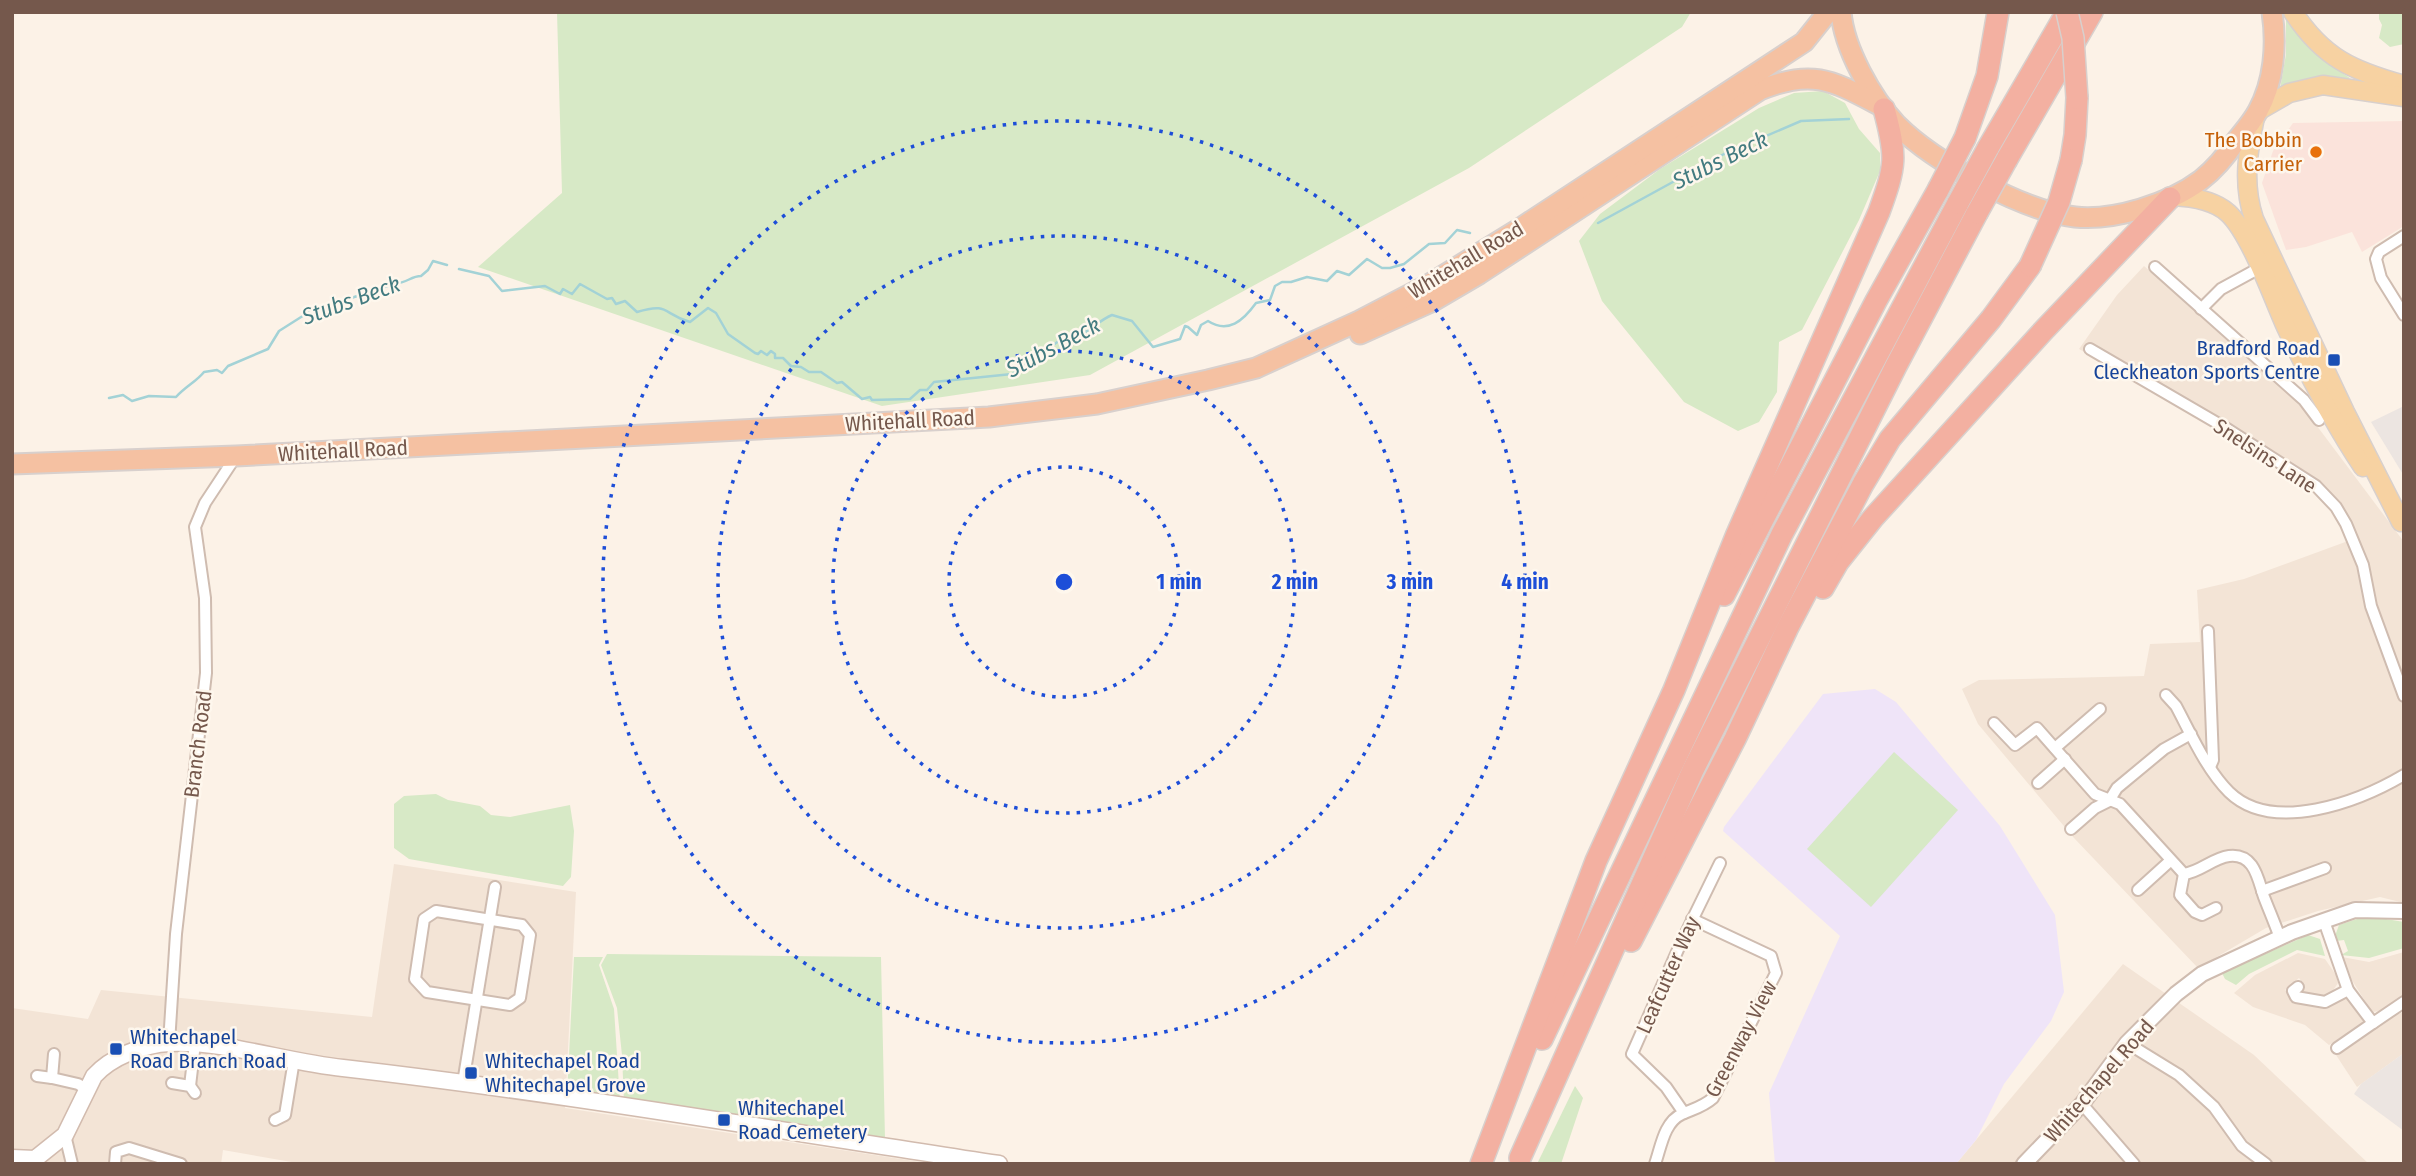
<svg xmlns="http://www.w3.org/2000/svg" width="2416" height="1176" font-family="'Fira Sans Condensed',sans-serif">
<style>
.residential{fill:#f3e4d6}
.commercial{fill:#fbe3db}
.industrial{fill:#ece5e1}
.education{fill:#efe4f8}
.green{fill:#d7e9c6}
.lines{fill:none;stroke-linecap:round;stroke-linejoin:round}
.stream{stroke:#a3d2d6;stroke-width:2.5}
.minor-casing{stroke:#cfbcb0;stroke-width:14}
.tertiary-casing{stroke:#cfbcb0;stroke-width:18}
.secondary-casing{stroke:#d2bbae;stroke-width:19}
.primary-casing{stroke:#d8d0cd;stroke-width:21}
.trunk-casing{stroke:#d8d0cd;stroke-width:23}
.motorway-casing{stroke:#d8d0cd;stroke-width:24}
.minor{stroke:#fff;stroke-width:10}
.tertiary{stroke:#fff;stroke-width:14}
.secondary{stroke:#fff;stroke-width:16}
.primary{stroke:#f7d2a2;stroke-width:18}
.trunk{stroke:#f5c1a2;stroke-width:19}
.motorway{stroke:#f3b0a1;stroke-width:21}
.motorway-bridge-casing{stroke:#d8d0cd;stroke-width:24;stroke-linecap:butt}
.motorway-bridge{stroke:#f3b0a1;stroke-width:21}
.ring{fill:none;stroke:#1d4ed8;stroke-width:3.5;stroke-dasharray:3.5 7}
.food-dot{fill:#e8710a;stroke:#fef7ed;stroke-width:2.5}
.transit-dot{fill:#1a4fb4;stroke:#fef7ed;stroke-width:2.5}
.labels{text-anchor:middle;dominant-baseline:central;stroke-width:5;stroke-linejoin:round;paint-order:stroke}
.food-label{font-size:21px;fill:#c56008;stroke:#fef7ed;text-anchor:end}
.street-label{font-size:21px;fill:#75584c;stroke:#fef7ed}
.transit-label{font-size:21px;fill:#164399;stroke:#fef7ed;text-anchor:start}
.water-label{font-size:23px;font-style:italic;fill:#437b80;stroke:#fef7ed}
.centre{fill:#1d4ed8;stroke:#fef7ed;stroke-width:3.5}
.ring-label{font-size:21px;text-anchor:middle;font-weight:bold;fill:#1d4ed8;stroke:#fef7ed;stroke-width:5;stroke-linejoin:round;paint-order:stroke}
</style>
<rect width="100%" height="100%" fill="#fcf2e7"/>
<g class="residential">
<polygon points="2144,266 2286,391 2311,418 2404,542 2404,903 2380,897 2318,911 2266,928 2198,968 2074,838 1978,724 1962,689 1979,680 2144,676 2150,644 2200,642 2197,590 2244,579 2348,541 2323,497 2286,466 2079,349 2117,295"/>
<polygon points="394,864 576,892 565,1108 934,1164 303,1164 223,1150 221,1164 12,1164 12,1008 88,1019 101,990 372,1017"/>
<polygon points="2404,952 2404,997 2381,1011 2372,1012 2348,974 2342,957 2369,962"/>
<polygon points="2298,953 2325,959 2336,975 2338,983 2332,992 2322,997 2309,997 2301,991 2305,986 2299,978 2285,990 2294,1004 2299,1003 2326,1007 2348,996 2364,1016 2362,1024 2329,1045 2305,1025 2253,1007 2234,993 2255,975"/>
<polygon points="2123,964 2254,1055 2369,1164 1956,1164"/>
<polygon points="2404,1012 2404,1053 2357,1087 2336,1055 2398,1014"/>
</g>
<polygon class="commercial" points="2404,121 2404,226 2362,252 2352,232 2306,247 2286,250 2262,183 2273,151 2293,123"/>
<g class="industrial">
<polygon points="2404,406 2404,476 2371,422"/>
<polygon points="2404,1053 2404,1131 2354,1094 2361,1084"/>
</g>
<polygon class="education" points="1875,689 1896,702 2000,826 2055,915 2064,992 2051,1021 2004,1084 1976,1140 1956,1164 1775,1164 1769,1093 1840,936 1723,831 1724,827 1823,694"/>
<g class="green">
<polygon points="557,12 1691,12 1682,27 1469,168 1090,375 882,406 478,267 562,193"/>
<polygon points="2379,12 2404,12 2404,44 2390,47 2379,38 2382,25 2379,19"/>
<path d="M2286,20c18,23 38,42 64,58 -25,0 -47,0 -70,11l6,-35z"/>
<polygon points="1823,91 1845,103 1859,129 1880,153 1880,171 1859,220 1802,330 1779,342 1777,392 1759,422 1738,431 1684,402 1602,301 1579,241 1600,214 1660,169 1759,108 1794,93"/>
<polygon points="1894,752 1958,810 1871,907 1807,849"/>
<polygon points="436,794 448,800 480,806 491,815 510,817 570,805 574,831 571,877 563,886 409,859 394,848 394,804 404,796"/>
<polygon points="2380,918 2404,922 2404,948 2369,958 2341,955 2348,951 2344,940 2336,941 2335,936 2339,925 2357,919"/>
<polygon points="2308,935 2320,939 2325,956 2297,950 2249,974 2236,985 2225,979 2222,973"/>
<polygon points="607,954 881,957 885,1139 624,1102 622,1055 617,1008 601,965"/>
<polygon points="574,957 603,957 599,965 614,1009 620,1101 567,1095"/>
<polygon points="1575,1086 1583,1098 1561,1164 1537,1164"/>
</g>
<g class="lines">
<g class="stream">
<polyline points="1598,223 1724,154 1801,121 1849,119"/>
<path d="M459,269l30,7 13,15 43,-5 15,8 3,-5 9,5 8,-10 27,15 5,-1 4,6 9,-3 12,11c33,-10 25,2 53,10l18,-14 8,5 12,21 27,19 3,1 3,-3 6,4 4,-4 4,3v4h8l8,8 10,1 8,5h12l16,11 5,-1 20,17 8,-2 2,3 38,-1 10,-9h7l7,-8 78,-8 51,-36c24,0 30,-15 49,-23l20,6 21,26 27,-8 5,-13 3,1 9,8 4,-10 7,-4c20,13 35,0 48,-18l14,-3 5,-14 7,-4h9l16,-5 20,4 10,-10 12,4 18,-16 15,9h8l14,-4 25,-20 16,-1 12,-13 13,3"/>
<path d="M109,398l14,-3 9,6 17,-5 27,1c9,-10 21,-16 28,-25l13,-2 5,3 6,-7 40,-17 11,-18 30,-19 22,-8 7,5 4,-8 55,-18c10,0 14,-7 24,-7l7,-6 5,-9 14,4"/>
</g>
<defs>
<g id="minor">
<polyline points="2404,236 2379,252 2376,259 2381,278 2404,315"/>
<polyline points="2155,267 2304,400 2319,420"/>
<polyline points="2201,309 2221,289 2265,265"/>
<polyline points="2090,349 2224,427 2316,486 2336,507 2346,524 2363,565 2371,606 2404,696"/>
<polyline points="2208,631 2213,760 2210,767"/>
<path d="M2166,695l10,11c15,28 30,63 53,86 44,43 131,9 175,-17"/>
<path d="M1994,723l21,22 22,-17 58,66 25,10 64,70c16,-2 29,-16 45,-18 26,-3 29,24 35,41 5,13 11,27 16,41"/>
<polyline points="2055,748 2100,709"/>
<polyline points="2038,783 2065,759"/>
<polyline points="2071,829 2095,808 2109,801 2117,788 2164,749 2191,734"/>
<polyline points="2184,874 2180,895 2195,912 2202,915 2216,908"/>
<polyline points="2138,890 2170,861"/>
<polyline points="2262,891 2325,868"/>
<polygon points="436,911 522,925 530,935 520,998 510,1005 427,992 415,979 424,919"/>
<polyline points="2324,921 2348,990 2373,1023 2404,1002"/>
<polyline points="2298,987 2293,991 2296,997 2325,1002 2348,990"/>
<polyline points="169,1043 176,934 206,673 205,598 195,527 205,503 236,456"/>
<polyline points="2127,1043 2179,1075 2214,1107 2242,1146 2266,1164"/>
<polyline points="2337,1048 2373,1023"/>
<polyline points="54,1054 52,1078 78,1084 88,1090"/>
<polyline points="37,1076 52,1078"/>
<polyline points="172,1083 190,1086 195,1093"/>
<polyline points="463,1083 495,887"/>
<polyline points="190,1086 195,1043"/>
<polyline points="2082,1104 2134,1164"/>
<polyline points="1684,1113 1666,1087 1632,1054 1680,945 1720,863"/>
<polyline points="275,1120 285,1115 294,1060"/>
<polyline points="65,1135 72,1164"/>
<polyline points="115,1164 116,1152 129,1148 181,1164"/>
<path d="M1655,1164c6,-17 9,-42 27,-50 11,-5 21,-7 31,-16l63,-125 -5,-17 -79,-37"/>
</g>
<polyline id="tertiary" points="2024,1164 2082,1104 2127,1043 2176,994 2202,974 2292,932 2355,910 2404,911"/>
<path id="secondary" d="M12,1158l23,1 30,-24 29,-59c17,-19 50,-32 76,-33 58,-2 115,19 173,25 219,25 437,63 656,96"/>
<g id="primary">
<path d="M2293,12c30,46 60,59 111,73"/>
<polyline points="2258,111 2289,93 2323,85 2404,97"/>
<path d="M2255,117c-7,35 -13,66 -1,102l91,193 56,110"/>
<path d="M2173,196c19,1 41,4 55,17 22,20 45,85 58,114 23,49 47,95 77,140"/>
</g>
<g id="trunk">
<path d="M1841,12c3,37 31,86 56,113 37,37 126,86 178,92 39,4 94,-13 126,-37 14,-11 25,-24 35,-39 8,-10 16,-19 22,-30 16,-29 19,-66 14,-99"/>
<path d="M1360,334l73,-33 46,-27 281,-184c53,-22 73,-9 121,16"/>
<polyline points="12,464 236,456 989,417 1097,404 1208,380 1256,368 1359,321 1428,285 1522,227 1804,42 1828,12"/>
</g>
<g id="motorway">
<polyline points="1965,138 1987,76 1998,12"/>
<polyline points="1988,148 2067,12"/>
<polyline points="2007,159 2092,12"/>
<polyline points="2071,160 2075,135 2077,98"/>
<polyline points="1823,588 1838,562 1873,518 2044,330 2170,198"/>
<polyline points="1724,595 1876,301 1938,190"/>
<polyline points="1631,941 1735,739 1787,629 1863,484 1890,439 1991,319 2030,266"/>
<polyline points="1542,1039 1782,534 1958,203"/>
<polyline points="1520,1158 1693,770 1896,366 1977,213"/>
<path d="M1481,1164l115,-303 78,-171 63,-156 142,-322c17,-47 18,-55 5,-103"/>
</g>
</defs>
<use href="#minor" class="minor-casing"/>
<use href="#tertiary" class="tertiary-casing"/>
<use href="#secondary" class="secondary-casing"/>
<use href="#primary" class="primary-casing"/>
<use href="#trunk" class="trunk-casing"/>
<use href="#motorway" class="motorway-casing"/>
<use href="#minor" class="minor"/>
<use href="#tertiary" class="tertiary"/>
<use href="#secondary" class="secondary"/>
<use href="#primary" class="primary"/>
<use href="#trunk" class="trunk"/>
<use href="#motorway" class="motorway"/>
<defs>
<g id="motorway-bridge">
<polyline points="2067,12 2073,38 2077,98"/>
<polyline points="1938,190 1965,138"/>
<polyline points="1958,203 1988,148"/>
<polyline points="1977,213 2007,159"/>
<polyline points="2030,266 2059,202 2071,160"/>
</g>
</defs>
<use href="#motorway-bridge" class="motorway-bridge-casing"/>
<use href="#motorway-bridge" class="motorway-bridge"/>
</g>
<g class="ring">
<circle cx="1064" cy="582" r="115"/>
<circle cx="1064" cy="582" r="231"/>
<circle cx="1064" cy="582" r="346"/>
<circle cx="1064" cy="582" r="461"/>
</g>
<circle class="food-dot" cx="2316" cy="152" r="7"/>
<g class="transit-dot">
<rect x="2327" y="353" width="14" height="14" rx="3.5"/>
<rect x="109" y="1042" width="14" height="14" rx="3.5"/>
<rect x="464" y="1066" width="14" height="14" rx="3.5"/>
<rect x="717" y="1113" width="14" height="14" rx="3.5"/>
</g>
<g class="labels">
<g class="food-label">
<text x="2302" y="140">The Bobbin<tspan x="2302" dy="24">Carrier</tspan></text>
</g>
<g class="street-label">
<text transform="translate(1466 260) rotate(-31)">Whitehall Road</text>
<text transform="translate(910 421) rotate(-3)">Whitehall Road</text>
<text transform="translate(343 451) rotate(-3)">Whitehall Road</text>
<text transform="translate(2265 456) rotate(33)">Snelsins Lane</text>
<text transform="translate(198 744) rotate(-83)">Branch Road</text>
<text transform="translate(1668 975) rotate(-66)">Leafcutter Way</text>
<text transform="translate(1741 1039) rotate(-62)">Greenway View</text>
<text transform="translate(2099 1081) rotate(-49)">Whitechapel Road</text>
</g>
<g class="transit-label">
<text x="2320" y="348" text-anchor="end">Bradford Road<tspan x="2320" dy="24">Cleckheaton Sports Centre</tspan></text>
<text x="130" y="1037">Whitechapel<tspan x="130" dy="24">Road Branch Road</tspan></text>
<text x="485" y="1061">Whitechapel Road<tspan x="485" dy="24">Whitechapel Grove</tspan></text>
<text x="738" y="1108">Whitechapel<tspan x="738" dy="24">Road Cemetery</tspan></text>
</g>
<g class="water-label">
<text transform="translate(1720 160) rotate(-26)">Stubs Beck</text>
<text transform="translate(351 300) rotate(-20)">Stubs Beck</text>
<text transform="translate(1053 347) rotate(-28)">Stubs Beck</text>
</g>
</g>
<circle cx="1064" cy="582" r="10" class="centre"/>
<g class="ring-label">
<text x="1179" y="589">1 min</text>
<text x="1295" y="589">2 min</text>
<text x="1410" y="589">3 min</text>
<text x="1525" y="589">4 min</text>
</g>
<rect width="2416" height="1176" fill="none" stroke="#75584c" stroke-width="28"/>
</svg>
